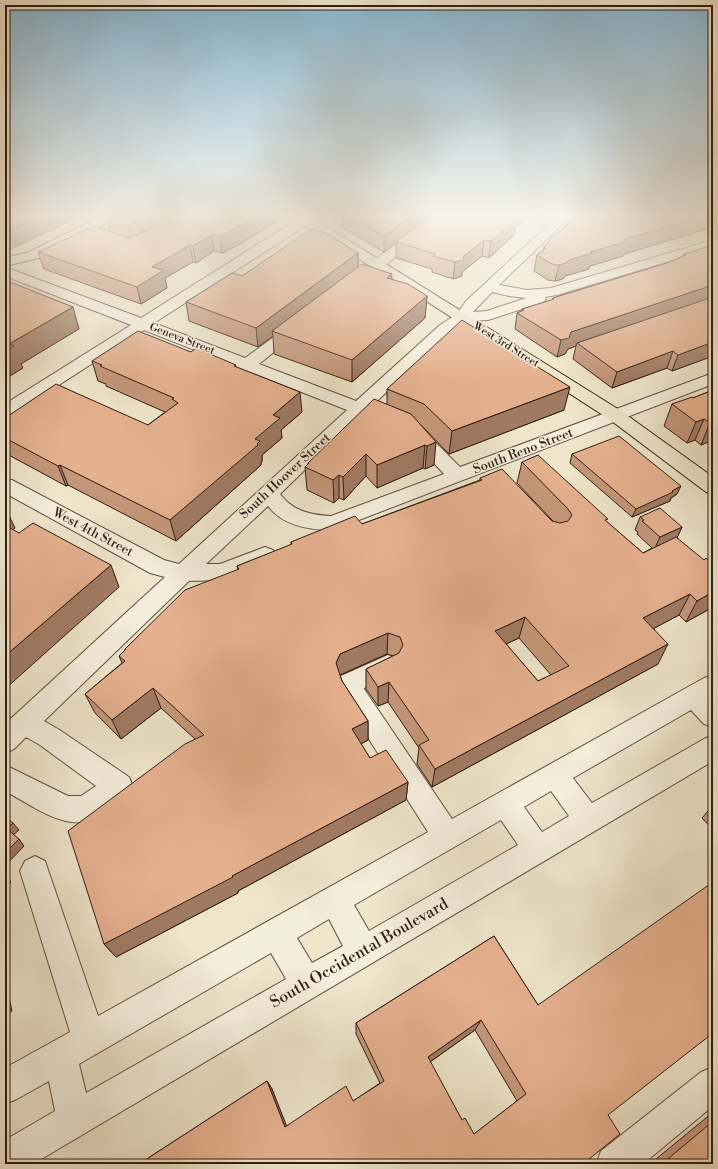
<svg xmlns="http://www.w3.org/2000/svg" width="718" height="1169" font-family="'Libre Bodoni',serif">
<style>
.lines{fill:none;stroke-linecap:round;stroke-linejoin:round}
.minor-casing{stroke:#604e40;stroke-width:2}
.major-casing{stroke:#301c11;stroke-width:2}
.minor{fill:#f4eedd;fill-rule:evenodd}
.major{fill:#eee5cb;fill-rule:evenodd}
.wall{fill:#c5977a;stroke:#301c11;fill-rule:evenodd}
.shaded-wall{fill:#a07b63;stroke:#301c11}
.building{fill:#e5b08e;stroke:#301c11;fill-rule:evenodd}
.labels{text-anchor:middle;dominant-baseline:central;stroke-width:3;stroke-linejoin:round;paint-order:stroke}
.far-street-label{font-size:11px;fill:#301c11;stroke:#f4eedd}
.street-label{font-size:13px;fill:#301c11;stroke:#f4eedd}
.near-street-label{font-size:16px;fill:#301c11;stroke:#f4eedd}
</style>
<rect width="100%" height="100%" fill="#eee5cb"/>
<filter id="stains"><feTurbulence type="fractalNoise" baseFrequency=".005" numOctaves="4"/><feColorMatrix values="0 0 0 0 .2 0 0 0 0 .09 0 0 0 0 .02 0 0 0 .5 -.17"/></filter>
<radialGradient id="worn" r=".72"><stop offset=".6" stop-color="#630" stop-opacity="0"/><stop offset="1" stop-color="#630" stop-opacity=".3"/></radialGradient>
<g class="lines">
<defs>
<g id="minor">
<path d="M306,214h15l-2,3 -165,106 91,35 48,-35 5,-2 5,2 3,3 -3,3 -44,35 97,37 84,-76 17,-11 9,-13 94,-87h13l-74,71 28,5 24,-2 162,-48v8l-156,47 -12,2 1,2 -2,3 -56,18 -22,1 -16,10 -79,76 6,2 3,4 -3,4 -6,1 -10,-3 -81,79c13,17 30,21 51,22l113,-42 -36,-39 -3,-4 3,-4 6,-2 6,2 40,40 253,-94v11l-380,146c-24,0 -50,-4 -65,-24l-62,58h14l45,-17 8,3 3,5 -3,5 -51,20 -33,1 -145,140 14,8 71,48 4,9c-6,12 -14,15 -24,23 -8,5 -16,12 -25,13 -26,4 -56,-19 -79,-31v-26l63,31h13l15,-10 -56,-41 -14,-8 -12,12 -9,4v-29l160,-147 -15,-4 -145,-80v-14l7,1 152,80 15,4 168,-154 -203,-80 -133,86 -6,1v-13l126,-79 -126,-49v-9l136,51zM492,292l17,4 17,2 -39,13 -14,1z"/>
<polygon points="436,214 450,214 383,267 378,268 373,267 371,264 373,261"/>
<path d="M388,655l9,3 3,7 -3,7 -33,16v1l88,130 252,-141 9,-3v52l-9,-3 -13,-14 -118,68 19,25 112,-64 9,-4v26l-680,403h-28v-24l50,-29 -6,-30 -32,18 -12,5v-36l65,-36 -50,-161 5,-10 10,-5 10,5 53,155 330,-184 -84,-132 -6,-17 3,-7zM551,791l18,25 -27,16 -18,-25zM501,820l17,25 -149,86 -15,-26zM329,919l14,27 -31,17 -15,-25zM271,953l15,26 -200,114 -7,-29z"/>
<polygon points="713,1067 713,1106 643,1164 596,1164 601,1151 701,1072"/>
</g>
<g id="major">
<polygon points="105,214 121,214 119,217 39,258 5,266 5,258 29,252"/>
<polygon points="287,214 302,214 322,224 621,411 713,477 713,494 706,492 609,419 417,295 312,230 289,217"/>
</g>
</defs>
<use href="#minor" class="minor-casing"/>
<use href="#major" class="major-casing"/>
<use href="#minor" class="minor"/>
<use href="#major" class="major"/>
</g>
<g class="wall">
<polygon points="5,214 102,214 95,217 84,214"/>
<polygon points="109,214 285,214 275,220 276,222 238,245 222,253 214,251 196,263 193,262 165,278 167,288 141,304 44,269 38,252 110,232 107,219 110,218"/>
<polygon points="343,214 434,214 384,252 343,228"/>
<polygon points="434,214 531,214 515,228 513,236 489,258 482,256 462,272 462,276 453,279 432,272 432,269 396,258 396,242"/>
<polygon points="577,214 713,214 713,227 624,254 623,256 590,266 589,269 565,276 563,279 555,281 548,280 534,271 537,255 543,251 544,247 578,214"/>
<polygon points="713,245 713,356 672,371 667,368 612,388 573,359 576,346 568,349 565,354 557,357 515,329 517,313 521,311 522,309 552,300 553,298 670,262 683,256 684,254"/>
<polygon points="358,253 358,267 392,279 427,296 425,318 352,382 274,354 273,336 258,347 189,321 186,302 242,276"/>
<polygon points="191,352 236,367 302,412 281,430 282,438 262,455 262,461 261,463 261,465 176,541 68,485 66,486 5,453 5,418 148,425 165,412 106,386 106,384 98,381 92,361"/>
<polygon points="387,389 564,410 449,454 423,427 421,426 434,465 425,469 423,468 377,488 366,476 344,500 339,498 334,503 307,490 305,467 308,465 308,463 387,405"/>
<polygon points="713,390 713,440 701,445 695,440 687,443 664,426 672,404 693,398"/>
<polygon points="572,454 677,494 671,498 670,501 632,517 570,463"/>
<path d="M522,462l85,60 36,31 9,-5 -15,-14 1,-2 -3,-2 5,-13 42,10 -5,10 36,70 -27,15 -7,-7 -25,13 4,36 -226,123 -15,-23 2,-16 -31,-46 -10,4 -12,-17v-20l27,-13 -6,-2 -47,21 2,6 26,40v19l-7,4 9,14 38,24 -2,18 -168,91v2l-122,64 -12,-13 91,-205 -34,-31 -40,31 -26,-26 -10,-19 37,-31 -3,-7 6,-6v-1l113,-79 -1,-4 54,-21v-3l71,-18 118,-44v-2l73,43 -36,-38zM519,638l32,37 -13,6 -32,-37z"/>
<polygon points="713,805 713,833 711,831 713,830 702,818"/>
<path d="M494,936l114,179 -25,49h-444l128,-83 5,8 14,37 67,-25 27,-18 -24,-49v-11zM475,1030l42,71 -43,33 -12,-14 -32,-58z"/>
<polygon points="713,1112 713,1164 650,1164 712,1113"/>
</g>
<g class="shaded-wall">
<polygon points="46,214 84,214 5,252 5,233"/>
<polygon points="94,214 102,214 95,217"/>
<polygon points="261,214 285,214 275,220 276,222 238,245 222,253 220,236"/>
<polygon points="414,214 434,214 384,252 384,236"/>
<polygon points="515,214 531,214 515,228 513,236 489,258 491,241 510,218"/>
<polygon points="713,214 713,227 624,254 623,256 590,266 589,269 565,276 563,279 555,281 559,265 569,260 590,252 625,239"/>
<polygon points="141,219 144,236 132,242 128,226"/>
<polygon points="212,235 214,251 196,263 193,246"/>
<polygon points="484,240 482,256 462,272 462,276 453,279 455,262 463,257"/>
<polygon points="190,245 193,262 165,278 167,288 141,304 137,287 152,267"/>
<polygon points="358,253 358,271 272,331 273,336 258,347 256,328"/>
<polygon points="392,274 391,295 387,278"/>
<polygon points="713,285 713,299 577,343 576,346 568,349 565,354 557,357 561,340 571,332"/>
<polygon points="427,296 425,318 352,382 352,360"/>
<polygon points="73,307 79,329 21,364 23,368 5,379 5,351 9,344"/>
<polygon points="713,342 713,356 672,371 678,355"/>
<polygon points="673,351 667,368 612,388 617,372"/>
<polygon points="570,387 564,410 449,454 452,431"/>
<polygon points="300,392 302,412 281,430 282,438 262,455 262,461 261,463 261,465 176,541 170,520 255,439 273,415"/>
<polygon points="704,419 695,440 687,443 696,422"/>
<polygon points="713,422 713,440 701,445 710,423"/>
<polygon points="436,442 434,465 425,469 427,446"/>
<polygon points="425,445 423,468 377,488 377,465"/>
<polygon points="366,454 366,476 344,500 343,477"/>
<polygon points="60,465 68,485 66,486 58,466"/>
<polygon points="339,475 339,498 334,503 333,480"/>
<polygon points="681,486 677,494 671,498 670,501 632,517 636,509 672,491"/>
<polygon points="5,507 15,528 5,536"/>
<polygon points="682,527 676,540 654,550 660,537"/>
<polygon points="111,565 119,587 5,689 5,656"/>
<polygon points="713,592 713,607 686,622 697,601"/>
<polygon points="690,594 679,615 634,639 643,618"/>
<polygon points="525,617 519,638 491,651 495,631"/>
<polygon points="388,633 387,654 340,675 337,684 336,663 340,654"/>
<polygon points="668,644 658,664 432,787 435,769"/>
<polygon points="389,682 388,702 378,706 378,687"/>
<polygon points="153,688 161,708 121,739 112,720"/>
<polygon points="368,721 368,740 352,748 352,729"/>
<polygon points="408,782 406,800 238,891 238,893 116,957 104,944"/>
<polygon points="13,823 19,830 12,836 7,829"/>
<polygon points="19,839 24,846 5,866 5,853"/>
<polygon points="5,876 11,882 5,887"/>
<polygon points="5,981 12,1011 5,1015"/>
<polygon points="481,1020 475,1030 424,1066 428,1057"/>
<polygon points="267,1081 272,1089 289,1132 285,1127"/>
</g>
<g class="building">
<polygon points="5,214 46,214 5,233"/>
<polygon points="118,214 261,214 236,228 220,236 212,235 193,246 190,245 152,267 164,270 137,287 38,252 94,226 130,238 152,228 155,224 153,220 141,219 128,226 107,219"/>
<polygon points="346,214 414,214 384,236"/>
<polygon points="434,214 515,214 510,218 516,220 491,241 484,240 463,257 464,260 455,262 433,256 436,254 396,242"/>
<polygon points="579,214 713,214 625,239 627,241 590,252 593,253 569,260 566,263 559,265 552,264 537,255 546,248 544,247 551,239"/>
<polygon points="310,230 315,230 326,233 358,253 256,328 186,302 232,273 242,276"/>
<polygon points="713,245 713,285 571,332 569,338 561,340 517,313 524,310 522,309 554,299 553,298 670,262 686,255 684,254"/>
<polygon points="362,264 392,274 387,278 408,284 427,296 352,360 272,331"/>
<polygon points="5,280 73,307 9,344 14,346 5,351"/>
<polygon points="713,297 713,342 678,355 673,351 617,372 577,343"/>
<polygon points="462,320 570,387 452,431 424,404 387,389"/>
<polygon points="138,331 191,352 196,348 236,365 234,366 300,392 273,415 280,418 255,439 260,441 257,444 258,445 170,520 60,465 58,466 5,438 5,418 56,384 148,425 178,403 172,399 174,398 100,366 102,365 92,361"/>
<polygon points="713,390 713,422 710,423 704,419 696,422 672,404 692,397 693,398"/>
<polygon points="374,399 411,414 436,442 427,446 425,445 377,465 366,454 343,477 339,475 333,480 305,467 309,463 308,463"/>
<polygon points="619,436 681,486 672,491 673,492 636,509 572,454"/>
<path d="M538,455l70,64 -3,1 38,33 33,-16 28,23 2,-2 7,6v28l-16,9 -7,-7 -47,24 25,26 -233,125 -16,-24 10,-5 -40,-58 -11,5 -12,-18 33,-16 4,-8 -3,-8 -12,-4 -48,21 -4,9 6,18 26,40 -16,8 18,29 16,-8 22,32 -176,94 1,1 -129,67 -36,-113 117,-87 19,-9 -51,-47 -41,32 -27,-26 40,-33 -6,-5 7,-7h-1l60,-59 54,-21 -2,-3 55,-22 -1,-2 64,-26 7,8 120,-44 -2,-2 22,-9 50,52 8,2 8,-2 4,-6 -4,-6 -46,-47zM525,617l44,49 -31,15 -43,-50z"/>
<polygon points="660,508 682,527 660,537 642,521 644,520 640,517"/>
<polygon points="33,523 111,565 5,656 5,525 19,533"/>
<polygon points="5,817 13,823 7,829 19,839 5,853"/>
<path d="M713,882v151l-105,82 12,19 -37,30h-444l128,-83 18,46 61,-41 7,15 31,-20 -28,-58 138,-87 44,69zM481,1020l45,74 -52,40 -9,-16 -3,2 -34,-63z"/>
<polygon points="713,1121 713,1164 662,1164"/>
</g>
<linearGradient id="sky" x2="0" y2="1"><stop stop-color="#88b8d4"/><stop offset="0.57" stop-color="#f7f3e8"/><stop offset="1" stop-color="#f7f3e8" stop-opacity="0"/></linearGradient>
<rect width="718" height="378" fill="url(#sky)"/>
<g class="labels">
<g class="far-street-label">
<text transform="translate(182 339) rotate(21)">Geneva Street</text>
<text transform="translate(506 345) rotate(32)">West 3rd Street</text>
</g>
<g class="street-label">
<text transform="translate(523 451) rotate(-21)">South Reno Street</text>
<text transform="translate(285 476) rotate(-43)">South Hoover Street</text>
<text transform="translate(93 532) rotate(28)">West 4th Street</text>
</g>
<g class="near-street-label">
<text transform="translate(359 953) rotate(-30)">South Occidental Boulevard</text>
</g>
</g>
<rect width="718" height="1169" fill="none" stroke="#eee5cb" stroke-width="20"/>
<rect x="6" y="6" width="706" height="1157" fill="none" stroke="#301c11" stroke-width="2"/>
<rect x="10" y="10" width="698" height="1149" fill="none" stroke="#301c11"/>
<rect width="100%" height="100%" filter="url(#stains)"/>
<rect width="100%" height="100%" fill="url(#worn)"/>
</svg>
